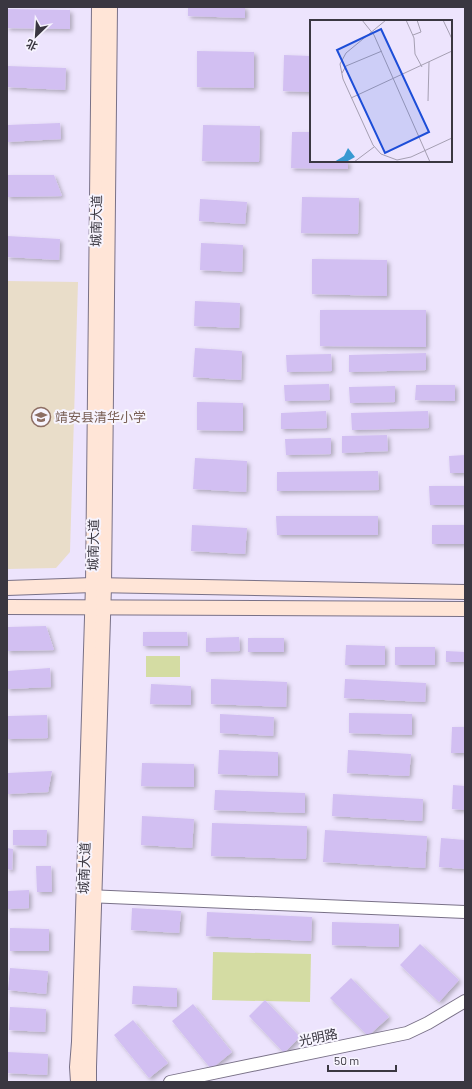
<svg xmlns="http://www.w3.org/2000/svg" width="472" height="1089" font-family="Barlow,'Noto Sans SC',sans-serif">
<style>
.education{fill:#e9ddc9}
.green{fill:#d4dca3}
.building{fill:#d2bff2;filter:url(#shadow)}
.lines{fill:none;stroke-linecap:round;stroke-linejoin:round}
.tertiary-casing{stroke:#797187;stroke-width:14}
.secondary-casing{stroke:#797187;stroke-width:16}
.tertiary{stroke:#fff;stroke-width:12}
.secondary{stroke:#ffe5d7;stroke-width:14}
.labels{text-anchor:middle;dominant-baseline:central;stroke-width:4;stroke-linejoin:round;paint-order:stroke}
.street-label{font-size:13px;fill:#3a3741;stroke:#f7f4fe}
.education-label{font-size:13px;fill:#785e54;stroke:#f7f4fe;text-anchor:start}
.inset-road{fill:none;stroke:#a59fb2;stroke-width:1}
.view{fill:#1d4ed8;fill-opacity:0.15;stroke:#1d4ed8;stroke-width:2}
.inset-edge{fill:none;stroke:#3a3741;stroke-width:2}
</style>
<defs>
<filter id="shadow"><feDropShadow dx="2.5" dy="2.5" stdDeviation="2" flood-color="#0004"/></filter>
</defs>
<rect width="100%" height="100%" fill="#ede4fd"/>
<polygon class="education" points="7,281 78,282 70,552 56,568 7,569"/>
<g class="green">
<rect x="146" y="656" width="34" height="21"/>
<polygon points="213,952 311,954 310,1002 212,1000"/>
</g>
<g class="building">
<polygon points="188,7 245,7 245,18 188,16"/>
<polygon points="7,9 70,10 70,29 7,28"/>
<polygon points="197,51 254,52 254,88 197,87"/>
<polygon points="284,55 311,56 311,92 283,91"/>
<polygon points="7,66 66,68 65,90 7,87"/>
<polygon points="60,123 61,139 7,142 7,125"/>
<polygon points="203,125 260,126 259,162 202,161"/>
<polygon points="292,132 311,132 311,161 348,161 348,169 291,168"/>
<polygon points="7,175 54,175 62,196 7,197"/>
<polygon points="302,197 359,198 358,234 301,233"/>
<polygon points="200,199 247,202 245,224 199,221"/>
<polygon points="7,236 60,239 59,260 7,257"/>
<polygon points="201,243 243,245 242,272 200,270"/>
<polygon points="312,259 387,260 387,296 312,294"/>
<polygon points="195,301 240,303 239,328 194,326"/>
<polygon points="320,310 426,310 426,347 320,346"/>
<polygon points="195,348 242,351 241,380 193,377"/>
<polygon points="426,353 426,370 349,372 349,355"/>
<polygon points="331,354 332,371 287,372 286,355"/>
<polygon points="329,384 330,400 285,401 284,385"/>
<polygon points="416,385 455,385 455,401 415,400"/>
<polygon points="395,386 395,402 350,403 349,387"/>
<polygon points="197,402 243,403 243,431 197,430"/>
<polygon points="326,411 327,428 281,429 281,413"/>
<polygon points="428,411 429,428 352,430 351,413"/>
<polygon points="387,435 388,451 342,453 342,436"/>
<polygon points="331,438 331,454 286,455 285,439"/>
<polygon points="465,455 465,473 450,473 449,456"/>
<polygon points="195,458 247,461 246,492 193,489"/>
<polygon points="378,471 379,490 277,491 277,472"/>
<polygon points="429,486 465,486 465,505 430,505"/>
<polygon points="276,516 378,516 378,535 277,535"/>
<polygon points="192,525 247,528 245,554 191,551"/>
<rect x="432" y="525" width="33" height="19"/>
<polygon points="46,626 54,650 7,651 7,627"/>
<polygon points="143,632 187,632 188,646 143,646"/>
<polygon points="239,637 240,651 206,652 206,638"/>
<rect x="248" y="638" width="36" height="14"/>
<polygon points="346,645 385,646 385,665 345,665"/>
<rect x="395" y="647" width="40" height="18"/>
<polygon points="446,651 465,652 465,662 446,662"/>
<polygon points="50,668 51,687 7,689 7,671"/>
<polygon points="211,679 287,682 286,707 211,704"/>
<polygon points="345,679 426,683 425,702 344,698"/>
<polygon points="151,684 191,686 191,705 150,704"/>
<polygon points="349,713 412,714 412,735 349,733"/>
<polygon points="220,714 274,717 273,736 220,733"/>
<polygon points="47,715 48,738 7,739 7,716"/>
<polygon points="452,727 465,727 465,753 451,753"/>
<polygon points="219,750 278,752 278,776 218,774"/>
<polygon points="348,750 411,754 409,776 347,773"/>
<polygon points="142,763 194,764 194,787 141,786"/>
<polygon points="52,771 48,792 7,794 7,773"/>
<polygon points="453,785 465,786 465,810 452,809"/>
<polygon points="215,790 305,793 305,813 214,810"/>
<polygon points="333,794 423,799 422,821 332,816"/>
<polygon points="142,816 194,819 192,848 141,845"/>
<polygon points="212,823 307,826 306,859 211,856"/>
<polygon points="13,830 47,830 46,846 13,845"/>
<polygon points="325,830 427,836 425,868 323,862"/>
<polygon points="441,838 465,840 465,869 439,867"/>
<polygon points="7,848 13,849 12,870 7,869"/>
<polygon points="36,866 51,866 52,892 37,892"/>
<polygon points="29,890 29,908 7,909 7,891"/>
<polygon points="132,908 181,911 179,933 131,930"/>
<polygon points="207,912 312,917 311,941 206,936"/>
<polygon points="332,922 399,924 399,947 332,945"/>
<polygon points="10,928 49,929 49,951 10,951"/>
<polygon points="420,944 459,980 439,1002 400,965"/>
<polygon points="10,968 48,971 46,994 8,990"/>
<polygon points="351,978 389,1017 368,1036 330,998"/>
<polygon points="133,986 177,988 177,1007 132,1004"/>
<polygon points="265,1000 300,1037 284,1053 249,1016"/>
<polygon points="193,1004 232,1052 211,1069 172,1021"/>
<polygon points="10,1007 46,1009 45,1032 9,1030"/>
<polygon points="133,1020 168,1063 149,1078 114,1035"/>
<polygon points="7,1052 48,1054 47,1075 7,1073"/>
</g>
<g class="lines">
<defs>
<g id="tertiary">
<polyline points="87,896 465,912"/>
<polyline points="170,1082 407,1033 428,1023 465,1001"/>
</g>
<g id="secondary">
<polyline points="7,588 93,585 465,592"/>
<polyline points="7,607 465,609"/>
<polyline points="78,1082 77,1067 79,1042 93,585 99,7"/>
<polyline points="89,1082 89,1067 104,586 110,7"/>
</g>
</defs>
<use href="#tertiary" class="tertiary-casing"/>
<use href="#secondary" class="secondary-casing"/>
<use href="#tertiary" class="tertiary"/>
<use href="#secondary" class="secondary"/>
</g>
<defs>
<symbol id="school-ring" viewBox="-11 -11 22 22"><circle r="9.5" fill="#f7f4fe" stroke="#8d6e63" stroke-width="1.5"/><path d="M0-5L7-2L0 1L-7-2ZM-4 1L0 2.5L4 1V4Q0 6-4 4Z" fill="#8d6e63"/></symbol>
</defs>
<g fill-rule="evenodd">
<use href="#school-ring" x="30" y="406" width="22" height="22"/>
</g>
<g class="labels">
<g class="street-label">
<text transform="translate(96 221) rotate(-89)">城南大道</text>
<text transform="translate(93 545) rotate(-89)">城南大道</text>
<text transform="translate(84 868) rotate(-88)">城南大道</text>
<text transform="translate(318 1037) rotate(-12)">光明路</text>
</g>
<g class="education-label">
<text x="55" y="417">靖安县清华小学</text>
</g>
</g>
<g transform="translate(310 20)">
<rect width="142" height="142" fill="#ede4fd"/>
<path d="M38,128l7,9 -9,5h-12l10,-6z" fill="#3899d1"/>
<path class="inset-road" d="M52,0l12,15 56,127M76,0l-40,33 -6,11 3,15 30,66 8,9 16,6 14,-3 41,-19M96,0l8,18 1,16 7,13M133,0l9,19M103,15l8,-3 -4,-12M32,53l4,-7 36,-15M41,78l101,-47M118,81l1,-39M44,142l20,-15"/>
<path class="view" d="M71,9l48,103 -44,21 -48,-103z"/>
<rect width="142" height="142" class="inset-edge"/>
</g>
<rect width="472" height="1089" fill="none" stroke="#3a3741" stroke-width="16"/>
<g transform="translate(36 36) rotate(205)" stroke="#f7f4fe" stroke-width="3" paint-order="stroke">
<path d="M0-3L7 15L0 10L-7 15Z" fill="#3a3741"/>
<text y="-6" font-size="11" font-weight="bold" text-anchor="middle" fill="#3a3741">北</text>
</g>
<path d="M328 1065v6h68v-6" fill="none" stroke="#3a3741" stroke-width="2"/>
<text x="334" y="1065" font-size="12" fill="#3a3741" stroke="#f7f4fe" stroke-width="3" paint-order="stroke">50 m</text>
</svg>
